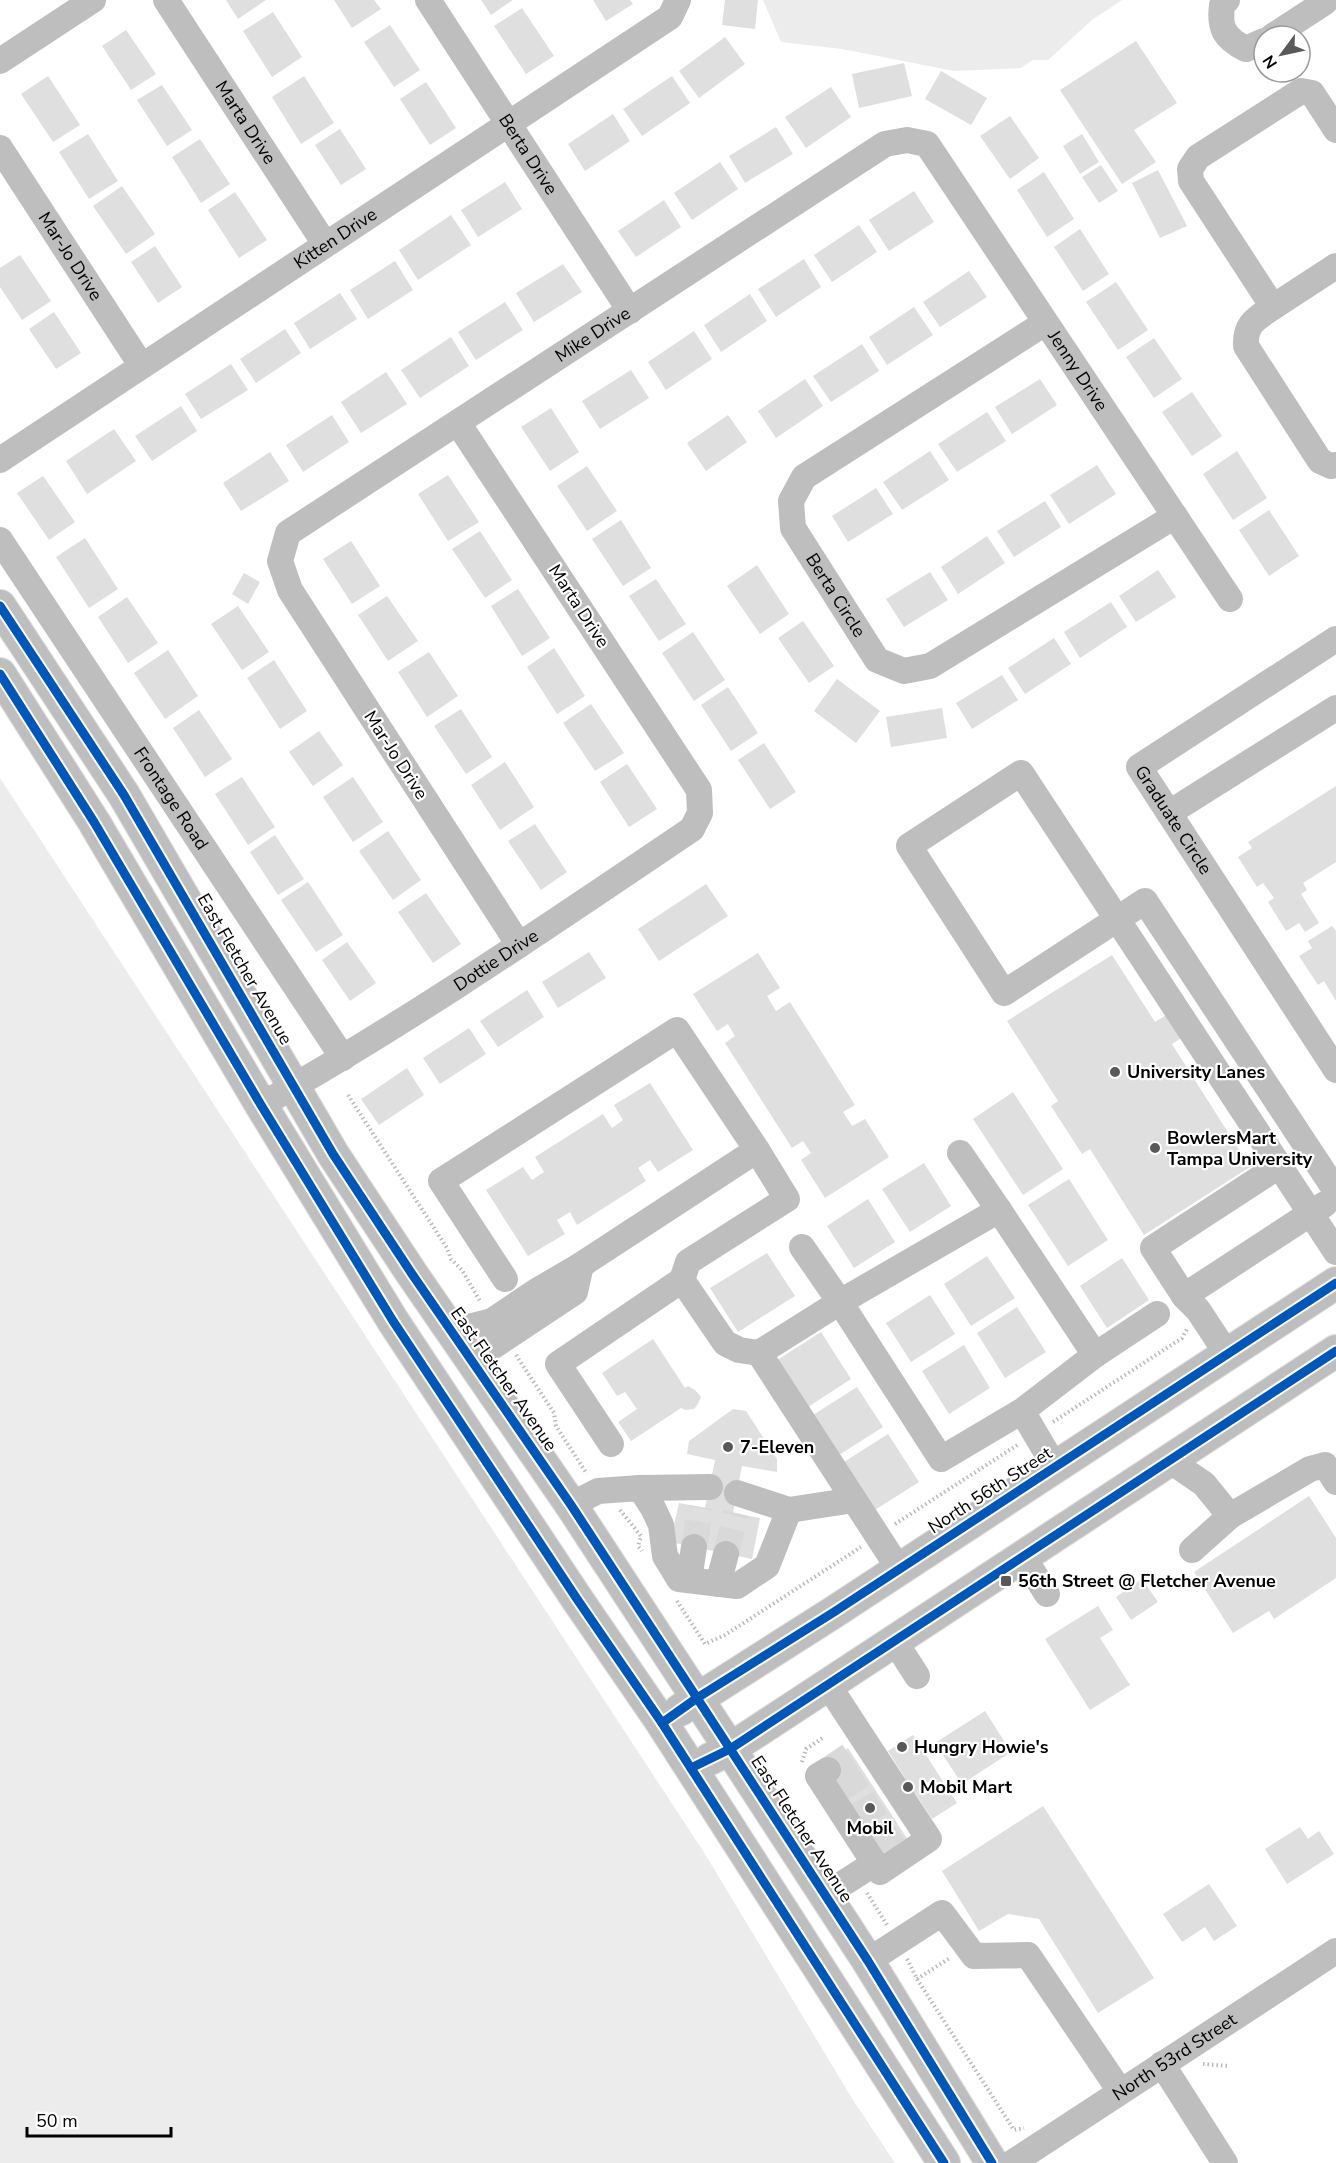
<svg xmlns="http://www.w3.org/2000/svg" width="1336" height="2163" font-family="'Nunito Sans',sans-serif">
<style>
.green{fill:#ececec}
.building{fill:#dfdfdf}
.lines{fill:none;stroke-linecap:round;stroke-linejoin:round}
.minor-tunnel{stroke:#d9d9d9;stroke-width:26;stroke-dasharray:26 13;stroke-linecap:butt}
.major-casing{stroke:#dbdbdb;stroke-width:34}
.path{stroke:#b9b9b9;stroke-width:4;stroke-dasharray:1.5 3;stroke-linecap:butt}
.minor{stroke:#bebebe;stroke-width:26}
.major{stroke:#bebebe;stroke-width:32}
.cycleway-casing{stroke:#fff;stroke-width:13}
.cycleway{stroke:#0057b8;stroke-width:9}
.poi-dot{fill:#595959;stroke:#fff;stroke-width:2}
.labels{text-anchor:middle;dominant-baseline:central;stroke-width:4.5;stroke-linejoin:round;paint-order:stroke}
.street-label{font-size:18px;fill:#000;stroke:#fff}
.poi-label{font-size:18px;font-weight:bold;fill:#000;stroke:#fff;text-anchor:start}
</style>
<rect width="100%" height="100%" fill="#fff"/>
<g class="green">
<polygon points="763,0 1122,0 1092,20 1048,60 1033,60 1021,68 954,71 842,49 781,42"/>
<polygon points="0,778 705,1854 853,2100 895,2163 0,2163"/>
</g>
<g class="building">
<polygon points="226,0 266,0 238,19"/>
<polygon points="334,0 374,0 381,9 352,28"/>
<polygon points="481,0 513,0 491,15"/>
<polygon points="593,0 630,0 633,4 606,21"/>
<polygon points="725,0 758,0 755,29 722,25"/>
<polygon points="522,8 554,56 526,74 494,26"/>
<polygon points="273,12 302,57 272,77 243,31"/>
<polygon points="390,25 420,70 394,87 364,42"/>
<polygon points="126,30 156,74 131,90 102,46"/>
<polygon points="725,37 745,64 699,98 679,71"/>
<polygon points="1136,41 1177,103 1134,130 1156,162 1122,184 1060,90"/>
<polygon points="904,63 912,96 859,108 852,74"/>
<polygon points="941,71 987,98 971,125 925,99"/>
<polygon points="48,76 80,125 53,142 21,94"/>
<polygon points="304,76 334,123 301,144 272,97"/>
<polygon points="672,76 690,103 642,136 623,109"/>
<polygon points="426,82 456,128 430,145 400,99"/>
<polygon points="162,85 192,130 167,146 137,100"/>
<polygon points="831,87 851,117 806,148 785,117"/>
<polygon points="613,114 630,141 585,171 568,144"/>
<polygon points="1010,116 1039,158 1010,179 980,136"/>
<polygon points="776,127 793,154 745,183 729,156"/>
<polygon points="340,129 366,169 341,185 315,145"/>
<polygon points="88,134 118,181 89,199 59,152"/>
<polygon points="1082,134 1099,162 1080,174 1063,146"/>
<polygon points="200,139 230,184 201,203 172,157"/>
<polygon points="720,162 738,189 692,220 674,193"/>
<polygon points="1101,165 1118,191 1099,203 1082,177"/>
<polygon points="1158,170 1187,226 1160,238 1132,183"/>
<polygon points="1044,172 1074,219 1047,237 1017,190"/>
<polygon points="505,182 522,209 478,237 461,210"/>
<polygon points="122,186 155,234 126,254 93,206"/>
<polygon points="914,191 934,222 889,251 869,220"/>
<polygon points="235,192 267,240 239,258 208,210"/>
<polygon points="664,200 681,227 636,257 618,231"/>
<polygon points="451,215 471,245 418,280 399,250"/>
<polygon points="859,225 877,252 832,282 814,255"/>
<polygon points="1080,229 1109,274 1083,291 1054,247"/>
<polygon points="155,246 182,287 158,303 131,262"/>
<polygon points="20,255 51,301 22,320 0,287 0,268"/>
<polygon points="804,259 821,287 776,317 758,289"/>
<polygon points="395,261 413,290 368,319 350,290"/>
<polygon points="563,264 582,292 534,322 516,293"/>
<polygon points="969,271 987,297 940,327 923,302"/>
<polygon points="1116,282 1148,330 1118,350 1086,302"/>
<polygon points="340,293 357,319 310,349 294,323"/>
<polygon points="750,294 767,321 721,352 704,325"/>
<polygon points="505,302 523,330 476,360 458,332"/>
<polygon points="914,307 933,335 887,365 869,337"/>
<polygon points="54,312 81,353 56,369 29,329"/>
<polygon points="285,329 301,353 256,383 240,359"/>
<polygon points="694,331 712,359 666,390 648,362"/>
<polygon points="451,337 469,366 420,398 401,370"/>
<polygon points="1154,338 1182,379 1154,398 1126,357"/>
<polygon points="862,344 879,371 831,402 813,376"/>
<polygon points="231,364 248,390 201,419 185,394"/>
<polygon points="631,370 649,398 600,429 582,401"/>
<polygon points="386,372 407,404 361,433 341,402"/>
<polygon points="805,379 823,406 776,438 758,411"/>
<polygon points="1040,379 1057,405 1012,434 995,407"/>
<polygon points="1192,392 1222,436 1192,456 1162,412"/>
<polygon points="181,406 197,431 152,461 135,436"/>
<polygon points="551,408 579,452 550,471 521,427"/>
<polygon points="987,412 1006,441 957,472 938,444"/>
<polygon points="332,415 349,442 303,472 286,445"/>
<polygon points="728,415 747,442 706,471 687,443"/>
<polygon points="114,429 136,461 87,494 66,461"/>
<polygon points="930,451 949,480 902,510 883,482"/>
<polygon points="1237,451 1267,498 1233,520 1203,474"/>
<polygon points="270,452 289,481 241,511 223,483"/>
<polygon points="1097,465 1116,494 1069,524 1050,495"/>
<polygon points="587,466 617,511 587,531 557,486"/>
<polygon points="448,475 479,522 448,541 418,494"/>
<polygon points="43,476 75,522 49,540 17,493"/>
<polygon points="876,488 893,514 848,542 832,516"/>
<polygon points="1045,501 1061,527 1014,557 997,531"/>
<polygon points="1269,510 1299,556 1269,576 1239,530"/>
<polygon points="621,520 651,568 623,586 592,539"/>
<polygon points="480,531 512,580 485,598 452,549"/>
<polygon points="987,536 1005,563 958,594 941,567"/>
<polygon points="85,538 118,589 89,608 56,557"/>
<polygon points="351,541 380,586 352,604 323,559"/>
<polygon points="757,565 789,614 760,634 727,586"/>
<polygon points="1158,570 1176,597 1136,622 1119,596"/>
<polygon points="930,572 948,600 904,627 886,599"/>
<polygon points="244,573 260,582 248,604 232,594"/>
<polygon points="656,579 686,624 659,641 629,596"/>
<polygon points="518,589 550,638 522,656 491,606"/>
<polygon points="387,596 418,641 388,661 358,615"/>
<polygon points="127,597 158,643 128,663 98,617"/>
<polygon points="1111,602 1127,627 1080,658 1064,632"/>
<polygon points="238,606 269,652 242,670 211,624"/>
<polygon points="803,621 834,666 809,683 778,638"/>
<polygon points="693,632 725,680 694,701 662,653"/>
<polygon points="1054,638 1071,664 1025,694 1008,668"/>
<polygon points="554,648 585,696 557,714 527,667"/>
<polygon points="168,650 198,696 165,719 134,673"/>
<polygon points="429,652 458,696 427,717 398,672"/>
<polygon points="274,660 307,711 280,729 247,678"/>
<polygon points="1002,675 1018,700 972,729 956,703"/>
<polygon points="837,679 880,711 856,743 814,711"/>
<polygon points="728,687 758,733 731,751 701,705"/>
<polygon points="591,704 624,753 595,771 563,723"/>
<polygon points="942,708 947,738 891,747 886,717"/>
<polygon points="461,709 492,757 466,774 434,726"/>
<polygon points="199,710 232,759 205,777 173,728"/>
<polygon points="319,731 343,765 313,786 289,752"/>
<polygon points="764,743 796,792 770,809 738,760"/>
<polygon points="505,762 534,807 500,830 471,785"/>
<polygon points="627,764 657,809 629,827 600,782"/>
<polygon points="242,777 275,827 248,845 215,794"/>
<polygon points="353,777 383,822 353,842 323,797"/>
<polygon points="1336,786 1336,862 1303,883 1307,890 1301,894 1319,923 1305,932 1299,923 1286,931 1268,902 1274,898 1263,883 1257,887 1238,857 1252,848 1248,842"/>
<polygon points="535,824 567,872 541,890 508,841"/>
<polygon points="388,831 421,880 393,900 359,851"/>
<polygon points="275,835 304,879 278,895 250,852"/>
<polygon points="308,882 343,935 316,952 281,900"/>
<polygon points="706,884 728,916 659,961 638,929"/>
<polygon points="426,893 461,944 433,963 398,912"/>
<polygon points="1332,926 1336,931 1336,1001 1324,981 1318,985 1299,956 1312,948 1308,941"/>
<polygon points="347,942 376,983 350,1001 322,960"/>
<polygon points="589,952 606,978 558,1008 542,982"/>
<polygon points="758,953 780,988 767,996 776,1011 790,1002 855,1105 843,1112 852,1126 865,1119 889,1157 825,1198 801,1160 811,1153 803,1141 792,1148 725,1043 735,1036 729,1026 728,1024 717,1031 693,994"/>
<polygon points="1112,955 1155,1022 1171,1012 1186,1035 1172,1044 1250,1167 1144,1235 1090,1149 1082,1154 1051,1106 1058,1101 1007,1021"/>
<polygon points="527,990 544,1017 498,1047 480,1021"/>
<polygon points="469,1028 486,1054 440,1084 423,1058"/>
<polygon points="407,1068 424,1095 379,1125 361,1099"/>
<polygon points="650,1083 693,1150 658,1172 650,1160 638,1168 646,1181 577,1225 570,1212 557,1220 565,1234 528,1256 486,1190 523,1167 532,1180 544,1172 535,1157 603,1114 612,1128 623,1120 614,1105"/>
<polygon points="1013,1092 1063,1169 1023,1195 973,1119"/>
<polygon points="924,1163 951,1206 910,1232 882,1189"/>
<polygon points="1069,1179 1108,1240 1068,1266 1028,1205"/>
<polygon points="868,1199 895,1242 854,1268 827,1226"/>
<polygon points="767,1253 795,1296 738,1332 710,1288"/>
<polygon points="987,1256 1015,1298 971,1326 944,1284"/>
<polygon points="1122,1258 1149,1300 1107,1328 1080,1286"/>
<polygon points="930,1295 955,1334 911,1362 886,1323"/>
<polygon points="1017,1307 1046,1352 1005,1378 977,1333"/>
<polygon points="821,1332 851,1379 808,1407 777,1360"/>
<polygon points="653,1339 685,1388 688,1386 695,1390 701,1397 698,1404 694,1409 685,1410 681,1408 631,1441 618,1422 637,1409 625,1392 617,1396 602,1373"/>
<polygon points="964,1345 990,1388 949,1414 922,1371"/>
<polygon points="857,1387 883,1427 839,1455 813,1415"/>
<polygon points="733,1409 746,1411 777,1459 777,1472 742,1466 733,1513 760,1518 752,1559 670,1542 679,1503 705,1508 715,1460 687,1454 689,1441"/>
<polygon points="888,1434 919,1482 875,1510 844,1462"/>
<polygon points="1309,1496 1336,1538 1336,1578 1274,1619 1269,1611 1233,1633 1194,1572"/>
<polygon points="1142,1579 1158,1602 1131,1620 1116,1597"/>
<polygon points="1098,1606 1113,1630 1100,1638 1130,1685 1090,1710 1045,1639"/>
<polygon points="985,1711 1011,1752 962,1784 935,1743"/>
<polygon points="913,1735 957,1803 932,1819 915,1793 909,1797 899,1782 905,1778 888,1751"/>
<polygon points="848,1748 912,1846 888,1862 824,1764"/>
<polygon points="1043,1806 1154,1978 1098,2013 1039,1919 1008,1914 979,1931 942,1871"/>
<polygon points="1300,1827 1308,1839 1319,1831 1334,1854 1287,1884 1265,1849"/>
<polygon points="1209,1884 1237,1926 1214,1941 1205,1927 1182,1942 1163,1914"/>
</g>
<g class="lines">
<g class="minor-tunnel">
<polyline points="694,1547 701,1507"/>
<polyline points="726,1554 736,1513"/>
<polyline points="828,1770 852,1754"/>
<polyline points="840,1789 864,1773"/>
<polyline points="858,1816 882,1801"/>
<polyline points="876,1844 900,1828"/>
</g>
<defs>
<g id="major">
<polyline points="0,606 124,795 333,1154 412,1274 571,1505 697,1698 868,1961 992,2163"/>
<polyline points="0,674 94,822 261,1105 393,1321 577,1599 662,1723 944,2163"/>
<polyline points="680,1710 834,1612 1336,1283"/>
<path d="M710,1759l20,-10c203,-132 403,-266 606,-398"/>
</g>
</defs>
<use href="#major" class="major-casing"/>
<g class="path">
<polyline points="348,1095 447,1248 451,1259 462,1270 480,1301"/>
<polyline points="516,1355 554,1413 556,1426 587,1474"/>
<polyline points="1053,1422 1182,1338 1187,1329"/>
<polyline points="620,1510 641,1536 638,1546 642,1551"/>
<polyline points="895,1524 1019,1444"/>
<polyline points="677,1601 705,1644 725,1635 861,1547"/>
<polyline points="802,1762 806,1749 824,1737"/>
<polyline points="867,1893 887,1925"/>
<polyline points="907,1959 917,1979 1014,2130 1024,2128"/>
<polyline points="917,1979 950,1958"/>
<polyline points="1203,2064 1229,2066"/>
</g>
<g class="minor">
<path id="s1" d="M166,0l159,244"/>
<path id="s2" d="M428,0l202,311"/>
<path d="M1227,0l-5,5c-3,23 2,33 24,44l18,-8"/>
<polyline points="1273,36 1325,2"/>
<polyline points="0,61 93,0"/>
<polyline points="1336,130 1312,93 1301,91 1198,157 1190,169 1191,181 1273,307 1336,266"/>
<path id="s3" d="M0,148l141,217"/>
<path d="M1273,307c-17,12 -28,16 -27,39l74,115 11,5 5,-1"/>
<path id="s4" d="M1045,323l-241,154 -13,24 2,27 84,132 27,11 26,-5 245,-150"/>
<path id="s5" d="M0,460l670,-443 8,-17"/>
<path id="s6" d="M0,540l343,518"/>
<path id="s7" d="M1336,639l-197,128 197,303"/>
<polyline points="1169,813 1336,708"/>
<path id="s8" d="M519,945l-229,-355 -10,-29 8,-28 597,-389 22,-4 20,4 303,455"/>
<path id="s9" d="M261,1105c149,-84 290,-181 431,-276l8,-16 -1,-23 -241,-367"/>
<polyline points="960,1153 999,1210"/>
<polyline points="1336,1191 1145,901 1004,993 909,846 1021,773 1336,1252"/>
<polyline points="802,1247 840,1302 759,1353 899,1569"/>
<polyline points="682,1280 725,1343 739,1350 759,1353"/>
<polyline points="1184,1296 1325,1204"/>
<polyline points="442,1319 468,1327 492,1321 535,1292 581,1265 757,1150 677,1030 441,1181 505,1279"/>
<polyline points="1227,1354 1198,1310 1184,1296 1153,1248 1279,1166"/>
<polyline points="1095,1355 1157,1314"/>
<polyline points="471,1361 575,1292 581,1265"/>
<polyline points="1022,1411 1095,1355 999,1210 840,1302 941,1459 1022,1411 1055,1467"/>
<polyline points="611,1444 558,1364 682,1280 688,1262 787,1199 757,1150"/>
<polyline points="1169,1460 1204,1484 1230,1516 1192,1550"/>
<polyline points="640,1488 710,1487"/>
<polyline points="737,1493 789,1510 854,1500"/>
<polyline points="571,1505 598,1491 640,1488 653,1508 661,1525 665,1556 679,1579 737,1586 767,1566 789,1510"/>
<polyline points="1230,1516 1310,1469 1325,1465 1336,1482"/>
<polyline points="1024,1558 1047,1594"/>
<polyline points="689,1580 694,1547"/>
<polyline points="718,1584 726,1554"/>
<polyline points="894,1640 917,1676"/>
<polyline points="828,1770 818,1776 880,1872 929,1839 828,1685"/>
<polyline points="825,1895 875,1863"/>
<polyline points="868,1961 942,1913 974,1956 1028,1955 1120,2091"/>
<polyline points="1162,2064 1225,2163"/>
<path id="s10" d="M1012,2163l324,-212"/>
</g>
<use href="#major" class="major"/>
<defs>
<g id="cycleway">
<polyline points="0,606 124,795 333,1154 412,1274 571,1505 697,1698 868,1961 992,2163"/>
<polyline points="0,674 94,822 261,1105 393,1321 577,1599 662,1723 944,2163"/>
<polyline points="662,1723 697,1698 834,1612 1336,1283"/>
<polyline points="691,1768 730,1749 1336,1351"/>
</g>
</defs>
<use href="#cycleway" class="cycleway-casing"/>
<use href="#cycleway" class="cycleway"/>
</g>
<g class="poi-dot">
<circle cx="1115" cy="1072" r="6"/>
<circle cx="1155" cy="1148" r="6"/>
<circle cx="728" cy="1447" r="6"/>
<rect x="1000" y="1575" width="12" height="12" rx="3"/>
<circle cx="902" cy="1747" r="6"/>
<circle cx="908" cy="1787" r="6"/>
<circle cx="870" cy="1808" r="6"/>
</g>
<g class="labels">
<g class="street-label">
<text stroke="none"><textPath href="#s1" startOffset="146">Marta Drive</textPath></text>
<text stroke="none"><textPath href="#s2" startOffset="184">Berta Drive</textPath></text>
<text stroke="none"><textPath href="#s5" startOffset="402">Kitten Drive</textPath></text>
<text stroke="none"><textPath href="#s3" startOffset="129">Mar-Jo Drive</textPath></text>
<text stroke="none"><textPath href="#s8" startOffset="846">Mike Drive</textPath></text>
<text stroke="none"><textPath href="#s8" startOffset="1510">Jenny Drive</textPath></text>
<text stroke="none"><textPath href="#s4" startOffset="420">Berta Circle</textPath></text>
<text transform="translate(579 606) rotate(57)">Marta Drive</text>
<text transform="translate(396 755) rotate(57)">Mar-Jo Drive</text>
<text stroke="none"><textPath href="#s6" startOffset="310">Frontage Road</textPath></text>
<text stroke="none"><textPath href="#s7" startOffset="298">Graduate Circle</textPath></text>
<text stroke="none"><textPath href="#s9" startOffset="276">Dottie Drive</textPath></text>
<text transform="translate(245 969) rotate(60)">East Fletcher Avenue</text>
<text transform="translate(504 1379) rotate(55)">East Fletcher Avenue</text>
<text transform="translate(990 1490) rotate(-33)">North 56th Street</text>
<text transform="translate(802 1829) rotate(57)">East Fletcher Avenue</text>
<text stroke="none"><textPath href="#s10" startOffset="194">North 53rd Street</textPath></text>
</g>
<g class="poi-label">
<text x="1127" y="1072">University Lanes</text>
<text x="1167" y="1138">BowlersMart<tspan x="1167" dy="21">Tampa University</tspan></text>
<text x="740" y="1447">7-Eleven</text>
<text x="1018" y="1581">56th Street @ Fletcher Avenue</text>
<text x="914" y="1747">Hungry Howie's</text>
<text x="920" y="1787">Mobil Mart</text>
<text x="870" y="1828" text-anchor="middle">Mobil</text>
</g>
</g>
<g transform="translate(1282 54) rotate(237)"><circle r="28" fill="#ffffff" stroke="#999999" stroke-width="1.5"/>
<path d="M0-4.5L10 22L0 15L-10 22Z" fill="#595959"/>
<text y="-9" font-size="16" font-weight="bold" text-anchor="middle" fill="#000000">N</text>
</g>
<path d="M27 2127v9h144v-9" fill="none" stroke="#000000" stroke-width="3"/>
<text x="36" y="2127" font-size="18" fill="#000000" stroke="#ffffff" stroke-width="4.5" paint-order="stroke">50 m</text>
</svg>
